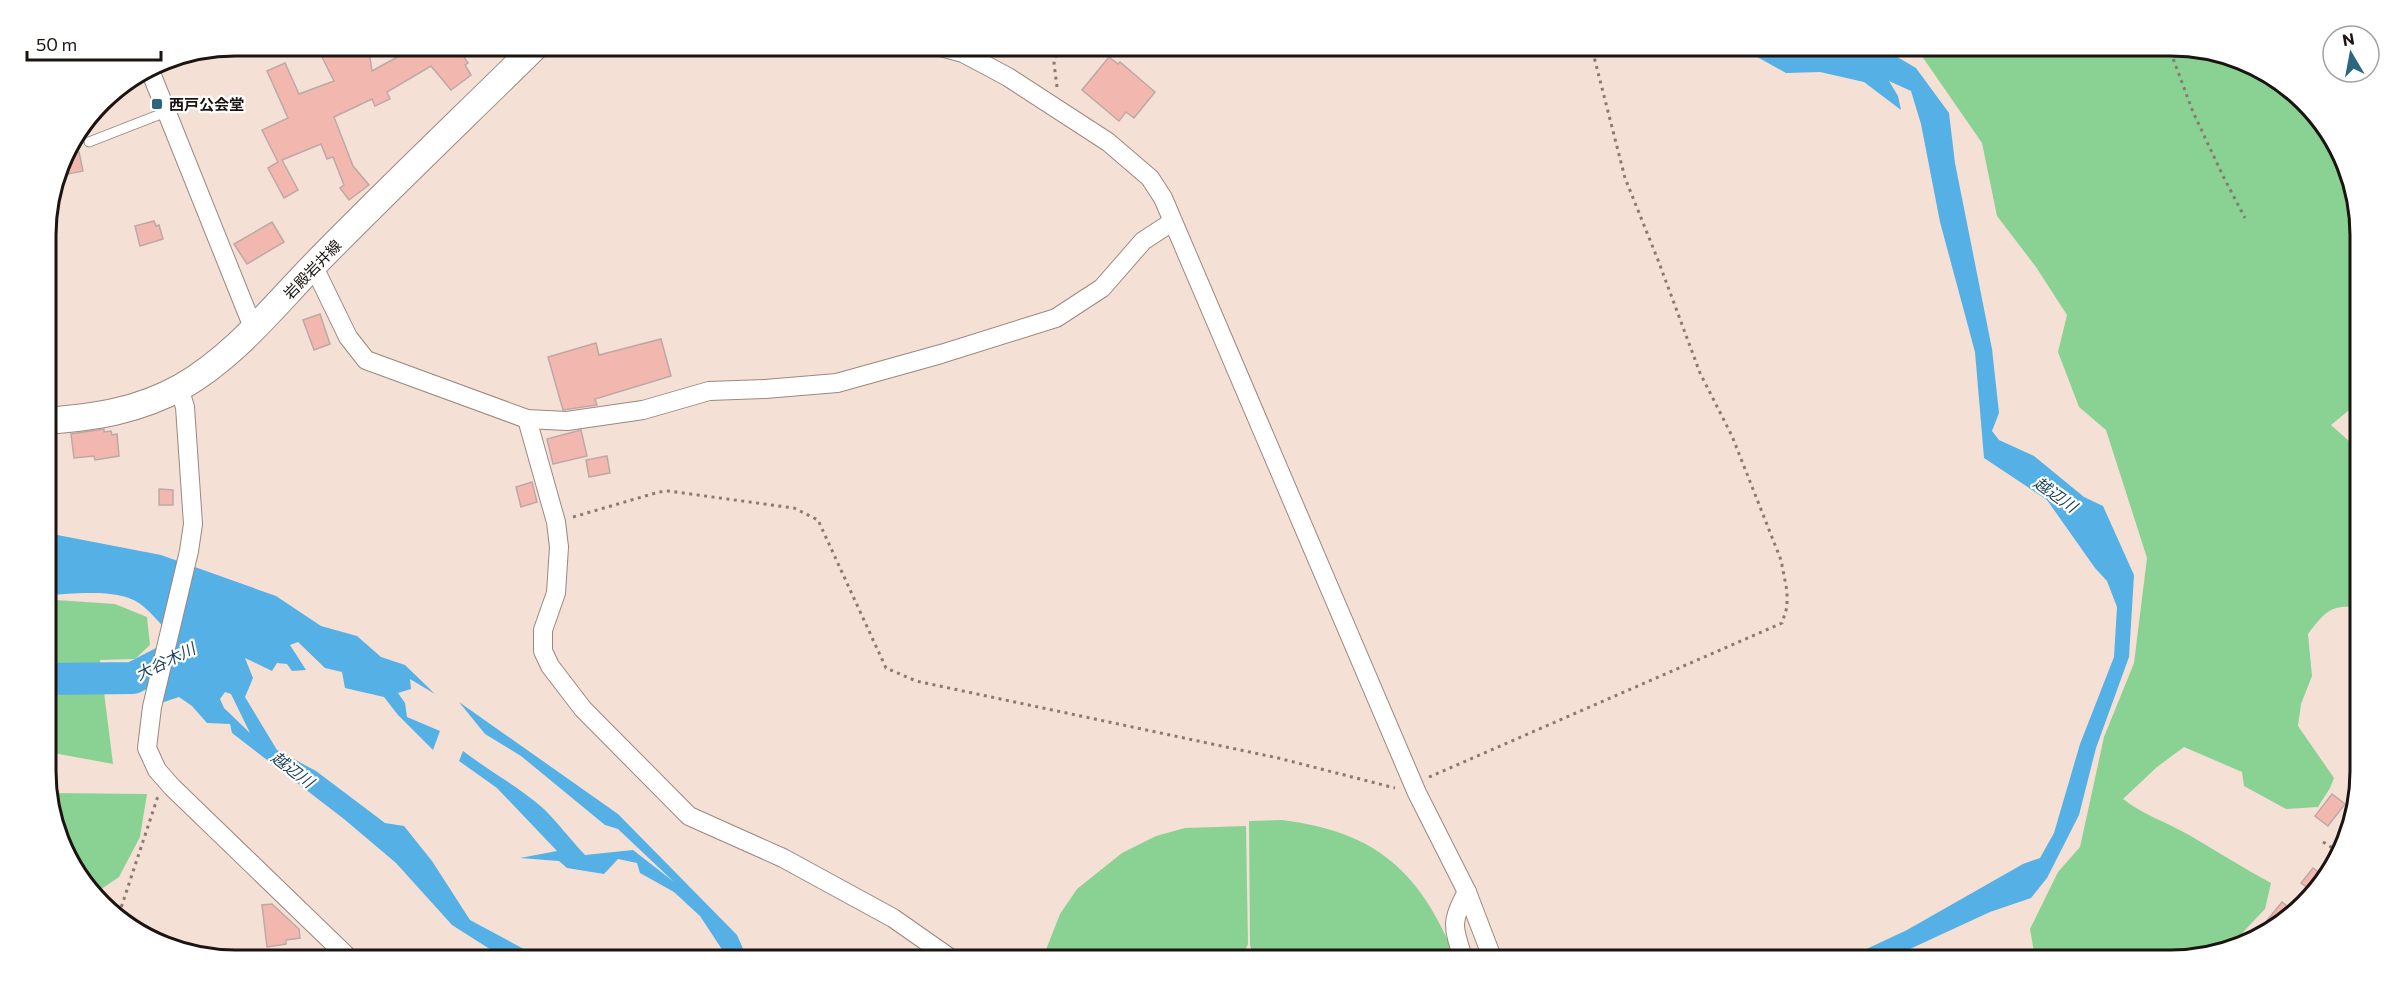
<svg xmlns="http://www.w3.org/2000/svg" width="2405" height="1005" font-family="Commissioner,'Noto Sans JP',sans-serif">
<style>
.green{fill:#89d293}
.water{fill:#55b0e5;fill-rule:evenodd}
.lines{fill:none;stroke-linecap:round;stroke-linejoin:round}
.river{stroke:#55b0e5;stroke-width:32}
.building{fill:#f2b8af;stroke:#bea8a5;stroke-width:1.5}
.lane-casing{stroke:#9b887f;stroke-width:11}
.street-casing{stroke:#9b887f;stroke-width:20}
.secondary-casing{stroke:#9b887f;stroke-width:28}
.path{stroke:#897b74;stroke-width:3;stroke-dasharray:3 4.5;stroke-linecap:butt}
.lane{stroke:#fff;stroke-width:9}
.street{stroke:#fff;stroke-width:18}
.secondary{stroke:#fff;stroke-width:26}
.poi-dot{fill:#2c667f;stroke:#fff;stroke-width:2}
.labels{text-anchor:middle;dominant-baseline:central;stroke-width:4.5;stroke-linejoin:round;paint-order:stroke}
.poi-label{font-size:15px;font-weight:bold;fill:#1b1410;stroke:#fff;text-anchor:start}
.street-label{font-size:15px;fill:#1b1410;stroke:#fff}
.water-label{font-size:16px;font-style:italic;fill:#1c4359;stroke:#fff}
.rim{fill:none;stroke:#1b1410;stroke-width:3}
</style>
<rect width="100%" height="100%" fill="#f5e0d6"/>
<g class="green">
<path d="M1911,45h260l61,10 81,55 28,41 17,58 1,193 -28,23 28,25 1,158c-29,-5 -36,5 -52,26l4,42 -11,28 -3,22 36,52 -4,10 -12,19 -32,2 -42,-23 -2,-14 -58,-25 -27,20 -34,32c20,16 44,23 66,36 28,16 54,33 82,48l-6,26 -40,42 -42,9h-151l3,-2 -5,-29 28,-57 22,-25 24,-110 30,-74 13,-105 -41,-128 -27,-23 -21,-55 9,-37 -31,-48 -39,-51 -15,-73 -65,-94z"/>
<polygon points="56,600 115,604 147,617 150,645 135,659 100,660 113,764 48,752 47,601"/>
<polygon points="48,793 147,794 140,837 119,877 97,892 95,897 92,895 49,807"/>
<path d="M1282,820c95,12 139,52 174,140h-201l-5,-15 -1,-124z"/>
<polygon points="1246,826 1248,944 1241,960 1042,960 1060,914 1077,889 1122,853 1156,836 1185,828"/>
</g>
<g class="water">
<polygon points="1736,45 1871,45 1882,48 1916,68 1949,113 1955,163 1992,349 1999,413 1992,431 1999,440 2034,456 2084,497 2103,506 2134,575 2129,657 2096,748 2079,815 2047,878 2031,898 1990,912 1886,960 1843,960 1907,930 2023,864 2040,858 2054,833 2080,744 2114,657 2117,607 2107,581 2095,568 2047,500 1984,458 1975,352 1940,222 1921,124 1911,91 1889,81 1898,96 1901,110 1864,82 1820,72 1786,73"/>
<path d="M47,533l114,22 115,41 45,30 36,10 24,21 24,8 30,29 -25,-15 1,10 -13,4 7,10 2,14 33,14 -7,19 -35,-35 -14,-18 -39,-9 -3,-16 -17,-4 -27,-26 -8,3 16,25 -14,1 -5,-7 -10,-1 -5,8 -27,-13 8,20 -8,19 32,53 39,21 69,52 19,3 28,35 38,59 74,40h-37l-55,-35 -56,-62 -52,-44 -112,-86 -2,-9 -23,-1 -15,-17 -13,-9 -18,6 14,-49 5,-9c-12,-12 -23,-27 -36,-38 -21,-20 -69,-13 -97,-12zM225,692l6,2 19,39 -26,-25 -4,-9z"/>
<path d="M459,702l159,112 119,121 11,25h-19l-29,-44 -26,-24 -34,-19 -3,-10 -19,-4 -14,15 -37,-6 -8,-7 -39,-3 37,-7 -60,-63 -38,-27 4,-10c26,20 56,36 81,58 14,14 27,31 41,46l48,-5 41,32 -56,-53 -13,-4 -84,-69 -36,-22z"/>
</g>
<g class="lines">
<polyline class="river" points="48,679 133,678 189,649"/>
</g>
<g class="building">
<polygon points="316,45 368,45 372,71 419,45 456,45 468,63 465,65 471,75 451,90 431,66 387,92 390,99 375,106 372,99 334,117 353,166 369,185 349,200 340,188 344,185 333,157 327,159 321,144 282,160 298,190 284,198 268,168 278,162 262,130 288,118 267,71 285,63 299,94 334,81"/>
<polygon points="1109,57 1118,64 1120,62 1155,92 1134,118 1126,112 1119,121 1082,90"/>
<polygon points="79,152 83,171 58,176 63,155"/>
<polygon points="154,221 156,226 159,225 163,239 140,246 135,226"/>
<polygon points="272,222 284,242 247,264 234,244"/>
<polygon points="320,314 330,344 314,350 303,320"/>
<polygon points="661,339 671,376 595,399 597,405 563,410 548,357 596,343 599,355"/>
<polygon points="104,429 104,432 111,431 112,435 117,434 119,456 95,460 94,456 74,458 71,434"/>
<polygon points="581,430 587,456 553,464 547,439"/>
<polygon points="607,456 610,473 589,477 586,460"/>
<polygon points="532,482 537,502 521,507 516,487"/>
<polygon points="159,489 173,490 173,505 159,505"/>
<polygon points="2332,794 2345,804 2328,826 2315,816"/>
<polygon points="2313,868 2326,877 2314,892 2301,883"/>
<polygon points="2282,902 2295,912 2286,921 2252,939"/>
<polygon points="272,904 299,929 300,938 286,940 286,944 267,947 262,905"/>
</g>
<g class="lines">
<defs>
<polyline id="lane" points="89,142 166,112"/>
<g id="street">
<polyline points="934,45 963,53 1008,77 1108,142 1150,178 1163,198 1417,793 1467,892 1493,960"/>
<polyline points="149,68 254,330"/>
<polyline points="313,265 348,337 366,360 527,419 567,421 643,410 709,391 765,389 837,383 941,354 1056,318 1102,288 1143,241 1172,222"/>
<polyline points="179,388 185,407 193,524 189,551 152,707 147,748 157,770 172,787 351,960"/>
<polyline points="527,419 556,522 559,547 556,593 543,630 543,651 550,666 583,709 689,816 783,858 893,918 953,960"/>
<path d="M1464,960c-11,-32 -14,-38 3,-68"/>
</g>
<path id="secondary" d="M47,421c48,-4 91,-10 134,-34 54,-31 91,-79 133,-122 73,-75 149,-147 223,-220"/>
</defs>
<use href="#lane" class="lane-casing"/>
<use href="#street" class="street-casing"/>
<use href="#secondary" class="secondary-casing"/>
<g class="path">
<polyline points="2168,45 2193,112 2223,176 2245,218"/>
<polyline points="1057,87 1054,63 1058,45"/>
<polyline points="573,517 659,492 668,491 794,508 818,520 886,668 916,681 1278,758 1395,788"/>
<polyline points="1429,777 1782,623 1787,607 1787,591 1781,560 1732,436 1700,373 1658,260 1625,178 1591,45"/>
<polyline points="2323,842 2339,852"/>
<polyline points="119,914 158,796"/>
</g>
<use href="#lane" class="lane"/>
<use href="#street" class="street"/>
<use href="#secondary" class="secondary"/>
</g>
<rect class="poi-dot" x="151" y="98" width="12" height="12" rx="3"/>
<g class="labels">
<g class="poi-label">
<text x="169" y="104">西戸公会堂</text>
</g>
<g class="street-label">
<text transform="translate(312 269) rotate(-46)">岩殿岩井線</text>
</g>
<g class="water-label">
<text transform="translate(2056 494) rotate(35)">越辺川</text>
<text transform="translate(165 661) rotate(-26)">大谷木川</text>
<text transform="translate(293 769) rotate(37)">越辺川</text>
</g>
</g>
<path d="M0 0H2405V1005H0ZM235 56H2171A179 179 0 0 1 2350 235V771A179 179 0 0 1 2171 950H235A179 179 0 0 1 56 771V235A179 179 0 0 1 235 56Z" fill="#fff" fill-rule="evenodd"/>
<path class="rim" d="M235 56H2171A179 179 0 0 1 2350 235V771A179 179 0 0 1 2171 950H235A179 179 0 0 1 56 771V235A179 179 0 0 1 235 56Z"/>
<g transform="translate(2351 54) rotate(350)"><circle r="28" fill="#ffffff" stroke="#a4a19f" stroke-width="1.5"/>
<path d="M0-4.5L10 22L0 15L-10 22Z" fill="#2c667f"/>
<text y="-9" font-size="16" font-weight="bold" text-anchor="middle" fill="#1b1410">N</text>
</g>
<path d="M27 51v9h134v-9" fill="none" stroke="#1b1410" stroke-width="3"/>
<text x="36" y="51" font-size="18" fill="#1b1410" stroke="#ffffff" stroke-width="4.5" paint-order="stroke">50 m</text>
</svg>
